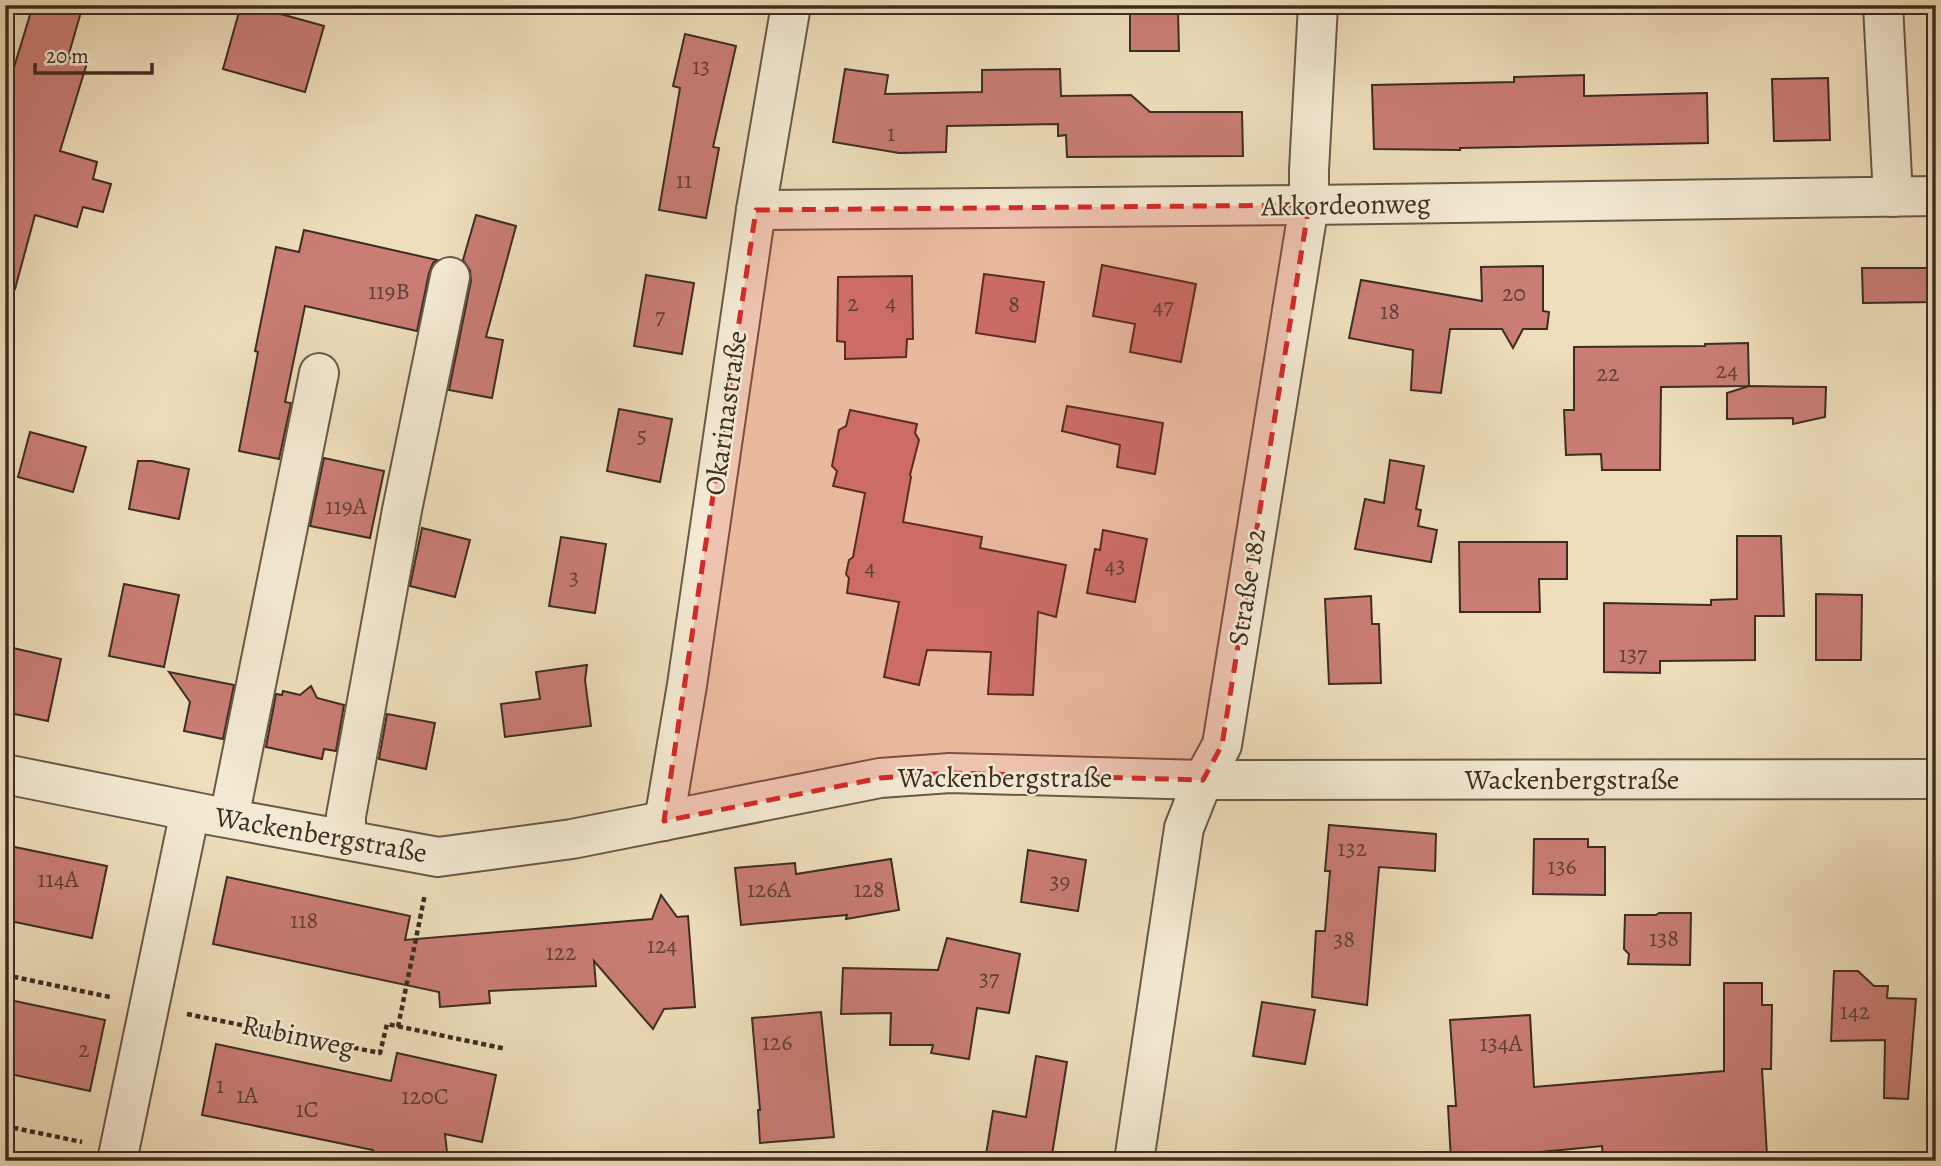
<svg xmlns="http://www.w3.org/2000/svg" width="1941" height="1166" font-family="Alegreya,serif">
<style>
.building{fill:#ca7d75;stroke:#3c2d22;stroke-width:2}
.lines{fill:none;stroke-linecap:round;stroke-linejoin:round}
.minor-casing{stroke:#685948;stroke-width:42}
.path{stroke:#3c2d22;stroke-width:4.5;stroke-dasharray:5 3.5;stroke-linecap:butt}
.minor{stroke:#f4ead3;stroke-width:38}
.marked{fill:#d62828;fill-opacity:0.2;stroke:#d62828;stroke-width:5;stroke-dasharray:14 9;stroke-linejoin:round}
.labels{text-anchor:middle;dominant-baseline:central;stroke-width:5;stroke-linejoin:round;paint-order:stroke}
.number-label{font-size:24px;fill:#604137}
.street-label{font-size:28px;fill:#3c2d22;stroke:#f4ead3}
</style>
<rect width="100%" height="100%" fill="#eedebb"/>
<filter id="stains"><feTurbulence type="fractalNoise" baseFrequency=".00286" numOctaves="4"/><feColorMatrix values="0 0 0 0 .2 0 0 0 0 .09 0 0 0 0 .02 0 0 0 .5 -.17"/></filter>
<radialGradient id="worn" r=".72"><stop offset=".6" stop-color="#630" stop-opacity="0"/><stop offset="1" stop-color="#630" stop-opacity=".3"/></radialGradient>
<g class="building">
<polygon points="33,5 83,5 68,57 87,63 60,151 97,162 93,179 111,184 103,212 83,207 77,227 35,215 15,289 5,287 5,97"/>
<polygon points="241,5 248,5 324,26 305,92 223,69"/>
<polygon points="1178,11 1179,51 1130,51 1130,12"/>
<polygon points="685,34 736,46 713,147 719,148 706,218 659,210 680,88 673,86"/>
<polygon points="845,69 888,75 885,94 982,92 982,70 1060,69 1061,96 1131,95 1150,112 1242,112 1243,156 1067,157 1066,135 1058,136 1058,124 947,126 946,152 899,153 833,142"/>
<polygon points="1584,75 1584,96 1707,93 1708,143 1460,148 1460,150 1374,149 1372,85 1514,82 1514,77"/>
<polygon points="1828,78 1830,140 1774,141 1772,79"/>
<polygon points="476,215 516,226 486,337 503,340 492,398 449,390 471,281 470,270 463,260"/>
<polygon points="304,230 437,260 433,263 429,273 417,331 305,306 285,402 291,403 279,459 239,451 258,352 255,351 276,247 299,252"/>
<polygon points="1102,265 1196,284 1181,362 1130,352 1135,324 1093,316"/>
<polygon points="1543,266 1543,311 1549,312 1547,329 1523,329 1513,348 1502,329 1450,329 1441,393 1411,390 1413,350 1349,338 1361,280 1482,301 1481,267"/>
<polygon points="1862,268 1936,268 1936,302 1863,303"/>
<polygon points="984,274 1044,282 1035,342 976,333"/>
<polygon points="646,275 694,283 682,354 634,346"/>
<polygon points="912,276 913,339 907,339 906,357 845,359 845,342 837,341 838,277"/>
<polygon points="1748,343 1749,386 1661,387 1660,470 1602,470 1601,454 1566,455 1564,410 1574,410 1574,347 1705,346 1705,344"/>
<polygon points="1749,386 1826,387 1825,417 1793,424 1793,418 1727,419 1727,393"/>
<polygon points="1067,406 1163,423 1155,474 1117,467 1120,445 1062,431"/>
<polygon points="619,409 672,419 660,482 607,471"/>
<polygon points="850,410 917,424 915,433 919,440 910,475 911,477 903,522 982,537 980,548 1066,565 1056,617 1038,612 1033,695 988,694 991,652 927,650 919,685 884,677 899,602 847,593 849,578 846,574 849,560 853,557 865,493 833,486 837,471 832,466 839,430 846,426"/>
<polygon points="30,432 86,447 73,492 18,477"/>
<polygon points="324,458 384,471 370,538 310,526"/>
<polygon points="1390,460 1424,466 1416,509 1421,510 1418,526 1437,530 1431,562 1355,549 1365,499 1384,503"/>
<polygon points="138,461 152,461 189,469 179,519 129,509"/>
<polygon points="422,528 470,540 455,597 410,586"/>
<polygon points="1103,530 1147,539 1135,602 1087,593 1095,549 1100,550"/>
<polygon points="1737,536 1781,536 1784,616 1755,616 1755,660 1660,661 1660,673 1604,672 1604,603 1711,605 1711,600 1737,599"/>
<polygon points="561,537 606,544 595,613 549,606"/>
<polygon points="1459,542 1567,542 1567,579 1539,579 1540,612 1460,612"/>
<polygon points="124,584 179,595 164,667 109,656"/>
<polygon points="1816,594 1862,595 1861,660 1816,660"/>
<polygon points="1371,596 1372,624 1379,624 1381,683 1329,684 1325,599"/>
<polygon points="13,648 61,659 48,721 5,712 5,685"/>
<polygon points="587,665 585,680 591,726 505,737 501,704 540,699 536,672"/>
<polygon points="169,672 234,685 223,739 184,731 190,702"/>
<polygon points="311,686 317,698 344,705 336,751 324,749 322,759 266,747 276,694 282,695 283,691 300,695"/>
<polygon points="387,714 435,723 426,769 379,759"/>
<polygon points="1329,825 1436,834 1435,871 1379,867 1367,1005 1312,997 1316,931 1325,931 1330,871 1325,871"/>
<polygon points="1534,839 1588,839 1588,847 1605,847 1605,895 1533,894"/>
<polygon points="5,845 107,866 92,938 5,920"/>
<polygon points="1028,850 1086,860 1078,911 1021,902"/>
<polygon points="891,859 899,910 846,919 847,915 741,925 735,868 795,863 796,874"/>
<polygon points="227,877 410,916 405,940 652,919 661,895 677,917 688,916 695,1007 664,1009 653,1029 594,961 596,986 489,991 490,1003 440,1007 439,992 213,944"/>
<polygon points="1659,913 1691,913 1690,965 1628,964 1629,954 1624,949 1625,915 1656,915"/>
<polygon points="947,938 1020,954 1009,1013 977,1008 969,1059 931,1053 933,1045 890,1045 891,1013 841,1014 843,968 938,970"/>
<polygon points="1834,971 1858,971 1874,986 1888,986 1887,998 1916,999 1908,1099 1884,1098 1885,1040 1831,1041"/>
<polygon points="1724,983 1762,983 1762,1005 1772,1005 1771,1069 1762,1069 1767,1155 1681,1161 1603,1161 1602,1146 1541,1152 1542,1161 1451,1161 1448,1106 1456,1106 1450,1020 1530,1015 1534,1087 1724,1071"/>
<polygon points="5,999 105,1020 90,1091 5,1073"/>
<polygon points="1262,1002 1315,1010 1305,1064 1253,1056"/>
<polygon points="821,1012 834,1137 760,1143 758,1110 760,1110 752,1018"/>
<polygon points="216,1044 391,1081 397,1053 496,1075 482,1142 445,1134 448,1161 371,1161 373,1150 202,1115"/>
<polygon points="1036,1056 1067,1062 1051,1161 985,1161 993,1111 1026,1117"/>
</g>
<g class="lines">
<defs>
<g id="minor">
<polyline points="1883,5 1893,197"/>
<polyline points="756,210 1309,205 1936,196"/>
<polyline points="5,774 210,815 438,857 572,839 880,778 950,773 1203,780 1936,779"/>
<polyline points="229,818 319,373"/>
<polyline points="664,821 687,685 756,210 791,5"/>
<polyline points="346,840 346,816 402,510 450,277"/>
<polyline points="117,1161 190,811"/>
<polyline points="1134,1161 1184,828 1203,780 1222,745 1309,205 1309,170 1318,5"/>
</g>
</defs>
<use href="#minor" class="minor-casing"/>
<g class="path">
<polyline points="5,975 110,997"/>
<polyline points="187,1014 380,1053 387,1024 506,1049"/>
<polyline points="398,1027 425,894"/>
<polyline points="5,1126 82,1142"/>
<polyline points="156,1158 168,1161"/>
</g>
<use href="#minor" class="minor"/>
</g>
<path class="marked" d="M1309,205l-87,540 -19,35 -253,-7 -70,5 -216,43 92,-611z"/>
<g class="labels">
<g class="number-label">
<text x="701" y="66">13</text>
<text x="891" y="133">1</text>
<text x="684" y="180">11</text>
<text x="389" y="291">119B</text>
<text x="1514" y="293">20</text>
<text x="891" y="302">4</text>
<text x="853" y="303">2</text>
<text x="1014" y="304">8</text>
<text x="1163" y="306">47</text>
<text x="1390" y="311">18</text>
<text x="660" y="316">7</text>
<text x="1727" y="370">24</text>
<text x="1608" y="373">22</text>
<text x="642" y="435">5</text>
<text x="346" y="506">119A</text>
<text x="1115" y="565">43</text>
<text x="870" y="567">4</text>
<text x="574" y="577">3</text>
<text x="1633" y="654">137</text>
<text x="1352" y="848">132</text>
<text x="1562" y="866">136</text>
<text x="58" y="879">114A</text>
<text x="1060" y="881">39</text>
<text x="769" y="889">126A</text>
<text x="869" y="889">128</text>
<text x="304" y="920">118</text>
<text x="1664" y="938">138</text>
<text x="1344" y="939">38</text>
<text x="662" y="945">124</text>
<text x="561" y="952">122</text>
<text x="989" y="978">37</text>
<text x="1855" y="1011">142</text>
<text x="777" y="1042">126</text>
<text x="1501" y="1043">134A</text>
<text x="84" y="1049">2</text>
<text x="220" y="1085">1</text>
<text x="247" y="1095">1A</text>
<text x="425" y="1096">120C</text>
<text x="307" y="1109">1C</text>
</g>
<g class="street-label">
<text transform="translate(1346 205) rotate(-1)">Akkordeonweg</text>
<text transform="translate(726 413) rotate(-82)">Okarinastraße</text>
<text transform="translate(1247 587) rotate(-81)">Straße 182</text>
<text x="1005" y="778">Wackenbergstraße</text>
<text x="1572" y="780">Wackenbergstraße</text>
<text transform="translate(321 835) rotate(10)">Wackenbergstraße</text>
<text transform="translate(298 1036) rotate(12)">Rubinweg</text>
</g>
</g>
<rect width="1941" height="1166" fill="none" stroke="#eedebb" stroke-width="28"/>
<rect x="7" y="7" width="1927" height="1152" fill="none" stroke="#3c2d22" stroke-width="3.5"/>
<rect x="14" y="14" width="1913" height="1138" fill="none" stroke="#3c2d22" stroke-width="2"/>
<path d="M35 63v10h117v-10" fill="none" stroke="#3c2d22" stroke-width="3.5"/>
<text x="46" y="63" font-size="21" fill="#3c2d22" stroke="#f4ead3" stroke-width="5" paint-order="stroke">20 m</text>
<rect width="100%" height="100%" filter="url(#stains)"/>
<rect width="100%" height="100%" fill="url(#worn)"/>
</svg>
